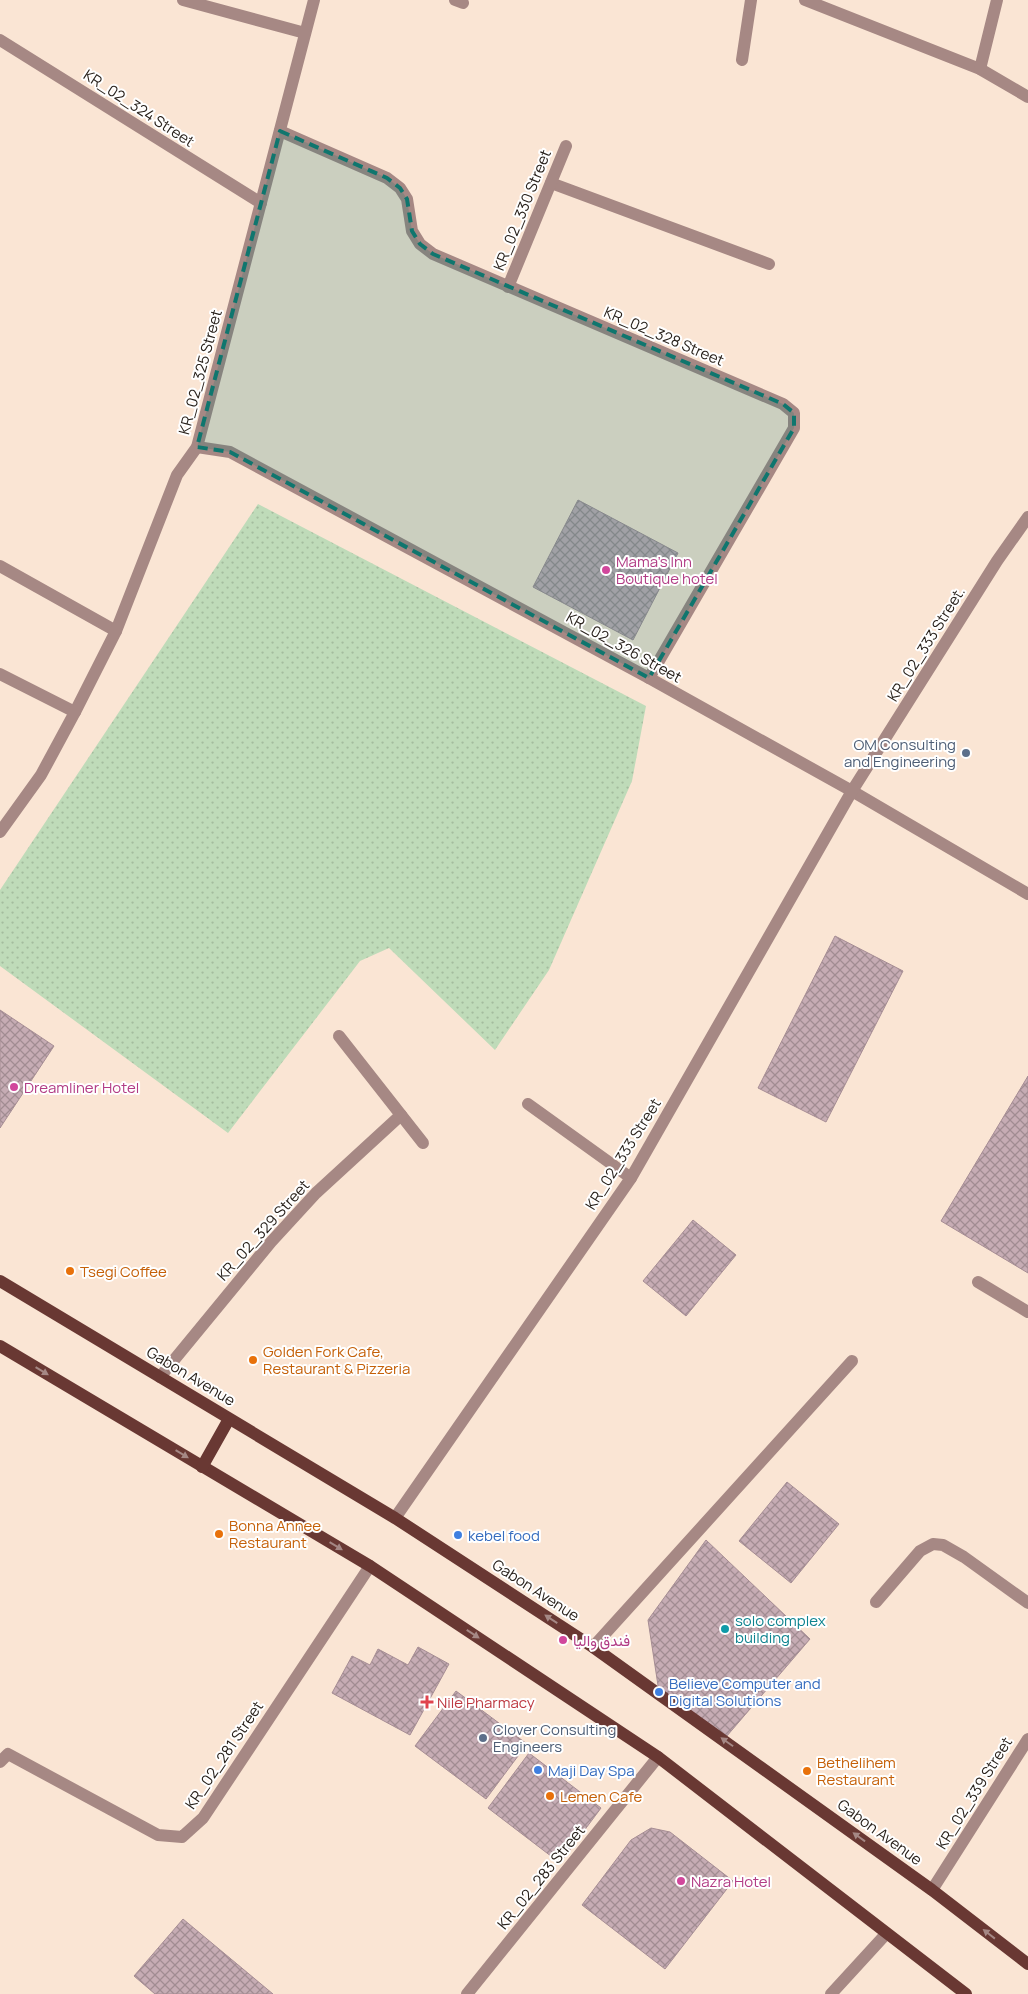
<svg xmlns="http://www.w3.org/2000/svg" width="1028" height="1994" font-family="Manrope,Vazirmatn,sans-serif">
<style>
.green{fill:url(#green-dots)}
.building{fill:url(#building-cross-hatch);stroke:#a68d94}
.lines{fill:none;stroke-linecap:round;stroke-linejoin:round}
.minor{stroke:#a68884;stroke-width:12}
.major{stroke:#693833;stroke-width:12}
.oneway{fill:#a58885}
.marked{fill:#0f766e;fill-opacity:0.2;stroke:#0f766e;stroke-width:4;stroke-dasharray:10 6;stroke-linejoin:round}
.hotel-dot{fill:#d1479c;stroke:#fff;stroke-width:2}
.service-dot{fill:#5c6f8a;stroke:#fff;stroke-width:2}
.food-dot{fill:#e8710a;stroke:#fff;stroke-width:2}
.shop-dot{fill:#3f7fe0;stroke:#fff;stroke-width:2}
.culture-dot{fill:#0f9aa8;stroke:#fff;stroke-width:2}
.health-dot{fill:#e0444e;stroke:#fff;stroke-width:2}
.labels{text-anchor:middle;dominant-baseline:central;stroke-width:4;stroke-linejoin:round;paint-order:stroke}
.street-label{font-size:15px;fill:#28211b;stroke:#fff}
.hotel-label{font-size:15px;fill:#b23c85;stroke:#fff;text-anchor:start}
.service-label{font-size:15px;fill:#4e5e75;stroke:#fff;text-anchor:end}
.food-label{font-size:15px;fill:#c56008;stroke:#fff;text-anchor:start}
.shop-label{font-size:15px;fill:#366cbe;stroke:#fff;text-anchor:start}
.culture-label{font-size:15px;fill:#0d838f;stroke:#fff;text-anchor:start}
.health-label{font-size:15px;fill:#be3a42;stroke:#fff;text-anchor:start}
</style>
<defs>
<pattern id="green-dots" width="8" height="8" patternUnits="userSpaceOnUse" patternTransform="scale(1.25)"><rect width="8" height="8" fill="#bfdbb9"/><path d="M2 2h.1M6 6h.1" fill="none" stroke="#a4bc9e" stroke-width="1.8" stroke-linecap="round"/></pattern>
<pattern id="building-cross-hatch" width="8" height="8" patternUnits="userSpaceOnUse" patternTransform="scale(1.25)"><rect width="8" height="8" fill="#c6acb4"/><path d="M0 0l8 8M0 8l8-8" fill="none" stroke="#a18c92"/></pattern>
</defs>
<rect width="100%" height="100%" fill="#fae5d4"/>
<polygon class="green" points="258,504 646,706 632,781 549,970 495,1050 389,948 360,961 228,1133 0,966 0,890"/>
<g class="building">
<polygon points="578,500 678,553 633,640 533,587"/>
<polygon points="835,936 903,971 826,1122 758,1088"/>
<polygon points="0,1010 54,1046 0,1128"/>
<polygon points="1028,1076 1028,1273 941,1221"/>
<polygon points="693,1220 736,1255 686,1316 643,1281"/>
<polygon points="787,1482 839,1524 791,1583 739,1541"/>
<polygon points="706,1540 810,1639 726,1737 659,1692 648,1620"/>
<polygon points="418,1647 449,1664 410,1735 332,1693 352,1656 370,1665 378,1649 408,1665"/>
<polygon points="456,1691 527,1744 486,1799 415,1746"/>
<polygon points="529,1753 601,1808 560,1863 488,1808"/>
<polygon points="651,1828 670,1832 733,1881 665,1969 582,1905 631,1840"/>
<polygon points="183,1919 273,1994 155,1994 134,1976"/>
</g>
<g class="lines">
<g class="minor">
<polyline points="183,0 305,33"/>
<polyline points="455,0 463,3"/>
<polyline points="805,0 980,69 1028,97"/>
<polyline points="0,40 261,203"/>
<polyline points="742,60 751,0"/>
<polyline points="980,69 997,0"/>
<polyline points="280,131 387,178 400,188 407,199 412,231 420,244 433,254 783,404 794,413 794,428 649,678"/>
<polyline points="551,183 769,264"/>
<polyline points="508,287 566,146"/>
<polyline points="197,447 230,452 649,678 852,791 1028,894"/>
<polyline points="0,566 116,631"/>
<polyline points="0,674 75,712"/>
<polyline points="0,832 41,775 75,712 116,631 177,475 197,447 314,0"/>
<polyline points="339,1036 423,1143"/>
<polyline points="528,1104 631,1178"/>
<polyline points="978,1282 1028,1312"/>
<polyline points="160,1377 271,1242 316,1193 401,1115"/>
<polyline points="395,1518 631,1178 852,791 997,561 1028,517"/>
<polyline points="876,1602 920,1551 933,1544 943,1545 964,1557 1028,1603"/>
<polyline points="593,1647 852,1361"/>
<polyline points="0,1762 8,1754 158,1835 182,1837 203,1818 370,1566"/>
<polyline points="932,1890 1028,1739"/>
<polyline points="467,1994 658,1757"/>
<polyline points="831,1994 886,1934"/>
</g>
<g class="major">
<polyline points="0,1281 395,1518 593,1647 932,1890 1028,1964"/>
<polyline points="0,1346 370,1566 658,1757 966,1994"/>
<polyline points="202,1467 229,1419"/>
</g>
</g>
<defs><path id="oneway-solid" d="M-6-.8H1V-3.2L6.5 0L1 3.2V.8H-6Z" transform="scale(1.25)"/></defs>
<g class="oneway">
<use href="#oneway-solid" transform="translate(42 1371) rotate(31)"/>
<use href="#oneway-solid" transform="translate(182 1454) rotate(31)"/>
<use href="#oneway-solid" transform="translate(336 1546) rotate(31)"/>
<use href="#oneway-solid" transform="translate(551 1619) rotate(-147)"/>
<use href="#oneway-solid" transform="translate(473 1634) rotate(33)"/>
<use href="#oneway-solid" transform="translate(727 1742) rotate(-145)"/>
<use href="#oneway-solid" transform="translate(859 1837) rotate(-144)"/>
<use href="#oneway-solid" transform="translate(989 1934) rotate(-142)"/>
</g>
<path class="marked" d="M280,131l107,47 13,10 7,11 5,32 8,13 13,10 350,150 11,9v15l-145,250 -419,-226 -33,-5z"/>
<g class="hotel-dot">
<circle cx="606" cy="570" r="5"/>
<circle cx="14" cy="1087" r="5"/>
<circle cx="563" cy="1640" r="5"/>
<circle cx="681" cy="1881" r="5"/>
</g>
<g class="service-dot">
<circle cx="966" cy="753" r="5"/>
<circle cx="483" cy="1738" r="5"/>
</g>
<g class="food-dot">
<circle cx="70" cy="1271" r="5"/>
<circle cx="253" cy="1360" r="5"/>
<circle cx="219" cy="1534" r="5"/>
<circle cx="807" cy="1771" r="5"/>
<circle cx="550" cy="1796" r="5"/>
</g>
<g class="shop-dot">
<circle cx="458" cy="1535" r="5"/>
<circle cx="659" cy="1692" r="5"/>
<circle cx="538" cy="1770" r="5"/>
</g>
<circle class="culture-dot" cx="725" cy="1629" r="5"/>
<path class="health-dot" d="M424.5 1694.5h5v5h5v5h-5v5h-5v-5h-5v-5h5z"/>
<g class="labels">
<g class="street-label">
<text transform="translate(139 108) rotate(33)">KR_02_324 Street</text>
<text transform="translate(522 210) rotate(-68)">KR_02_330 Street</text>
<text transform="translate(664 336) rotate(23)">KR_02_328 Street</text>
<text transform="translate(200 372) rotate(-75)">KR_02_325 Street</text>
<text transform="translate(926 644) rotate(-58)">KR_02_333 Street.</text>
<text transform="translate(624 647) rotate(29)">KR_02_326 Street</text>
<text transform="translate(623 1154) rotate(-58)">KR_02_333 Street</text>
<text transform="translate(263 1230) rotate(-48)">KR_02_329 Street</text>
<text transform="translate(191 1376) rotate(31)">Gabon Avenue</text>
<text transform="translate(536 1590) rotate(33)">Gabon Avenue</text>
<text transform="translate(224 1755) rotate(-56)">KR_02_281 Street</text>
<text transform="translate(974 1793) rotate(-58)">KR_02_339 Street</text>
<text transform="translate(880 1832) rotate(36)">Gabon Avenue</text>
<text transform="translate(541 1877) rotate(-51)">KR_02_283 Street</text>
</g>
<g class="hotel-label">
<text x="616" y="561">Mama's Inn<tspan x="616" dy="17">Boutique hotel</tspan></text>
<text x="24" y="1087">Dreamliner Hotel</text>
<text x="573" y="1640">فندق واليا</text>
<text x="691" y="1881">Nazra Hotel</text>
</g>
<g class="service-label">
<text x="956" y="744">OM Consulting<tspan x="956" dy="17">and Engineering</tspan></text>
<text x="493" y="1729" text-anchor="start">Clover Consulting<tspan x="493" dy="17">Engineers</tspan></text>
</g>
<g class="food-label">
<text x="80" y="1271">Tsegi Coffee</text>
<text x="263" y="1351">Golden Fork Cafe,<tspan x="263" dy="17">Restaurant &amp; Pizzeria</tspan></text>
<text x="229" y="1525">Bonna Annee<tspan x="229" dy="17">Restaurant</tspan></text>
<text x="817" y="1762">Bethelihem<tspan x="817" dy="17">Restaurant</tspan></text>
<text x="560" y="1796">Lemen Cafe</text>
</g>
<g class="shop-label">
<text x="468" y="1535">kebel food</text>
<text x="669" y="1683">Believe Computer and<tspan x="669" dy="17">Digital Solutions</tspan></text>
<text x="548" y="1770">Maji Day Spa</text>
</g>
<g class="culture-label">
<text x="735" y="1620">solo complex<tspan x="735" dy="17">building</tspan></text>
</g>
<g class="health-label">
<text x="437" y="1702">Nile Pharmacy</text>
</g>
</g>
</svg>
